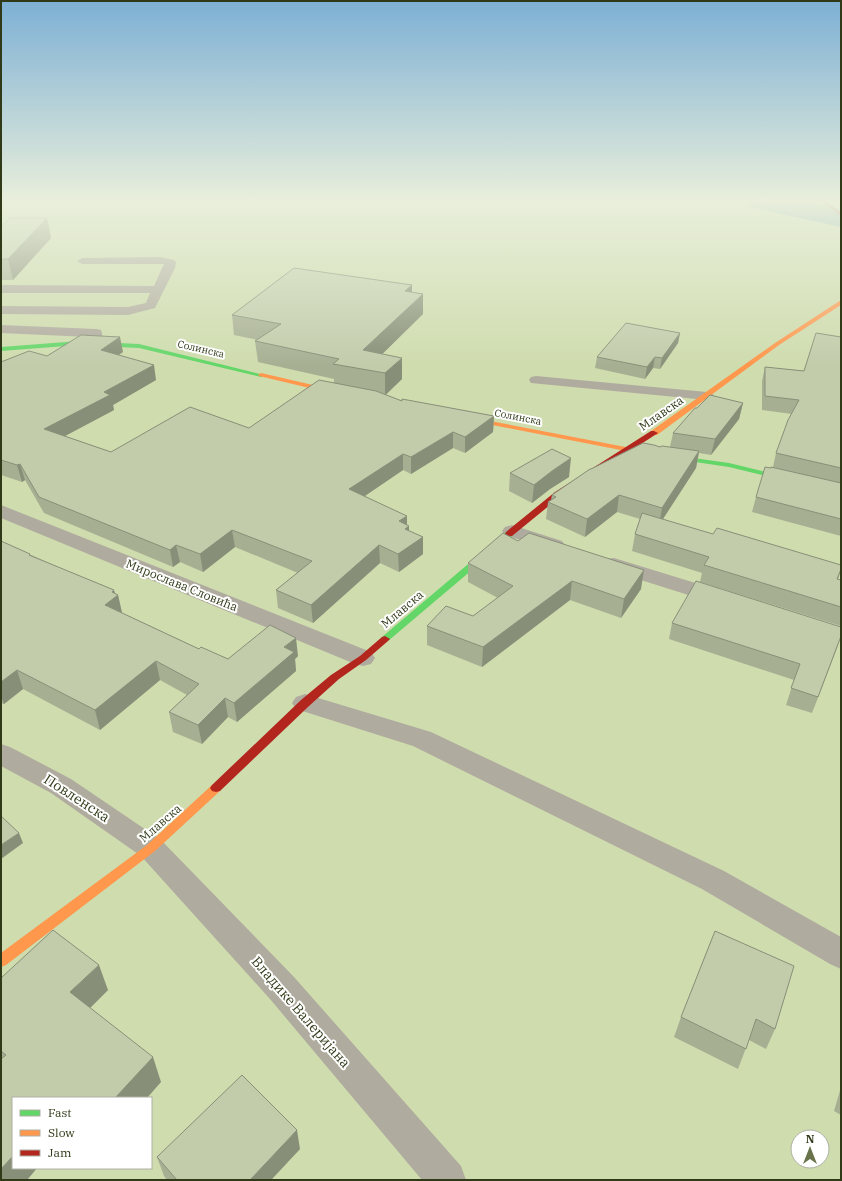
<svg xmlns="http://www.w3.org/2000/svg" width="842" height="1181" font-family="'IBM Plex Serif',serif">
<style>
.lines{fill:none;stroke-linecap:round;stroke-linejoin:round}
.river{fill:#7ea9b8;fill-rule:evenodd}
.lane{fill:#b0ab9f;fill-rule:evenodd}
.street{fill:#b0ab9f;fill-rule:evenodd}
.fast{fill:#63d668;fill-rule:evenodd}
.slow{fill:#ff974d;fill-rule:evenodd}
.jam{fill:#b3261e;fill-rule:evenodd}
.wall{fill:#a7af93}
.shaded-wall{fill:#888f78}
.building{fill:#c2ccab;stroke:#888f78}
.labels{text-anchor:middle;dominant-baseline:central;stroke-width:4;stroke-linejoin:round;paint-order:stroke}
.far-street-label{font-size:10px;fill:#313a18;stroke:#fff}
.street-label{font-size:12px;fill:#313a18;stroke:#fff}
.near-street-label{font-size:14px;fill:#313a18;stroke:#fff}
</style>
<rect width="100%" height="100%" fill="#cfdcae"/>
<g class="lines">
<polygon class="river" points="746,201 800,201 841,209 841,227 750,207"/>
<g class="lane">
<polygon points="160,257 174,260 176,262 175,268 155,308 128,315 1,314 1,306 128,307 146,303 150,293 1,293 1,285 154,286 164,264 82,264 77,261 82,258"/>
<path d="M1,325l95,4 5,1c2,5 2,12 -1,17h-10l-2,-3 1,-7 -88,-4z"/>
<polygon points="536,376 707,392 712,393 714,396 712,399 707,400 531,383 529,380 531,377"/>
</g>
<g class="street">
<polygon points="1,505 371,652 375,658 371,664 363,666 355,664 1,518"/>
<polygon points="512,525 562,541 565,545 562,549 555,551 505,535 502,531 505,527"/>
<polygon points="614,558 728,593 731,598 728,603 720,605 606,569 603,564 606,559"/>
<polygon points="305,694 431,732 724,871 841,937 841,969 830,964 702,889 413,746 296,709 292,703 296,697"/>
<polygon points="1,744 10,747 71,779 161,840 294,977 461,1166 466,1180 422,1180 270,999 141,856 51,793 1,766"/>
</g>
<g class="fast">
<polygon points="79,341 139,344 264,375 261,377 139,348 79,345 1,351 1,347"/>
<polygon points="665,454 729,463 841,490 841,494 729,467 668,458 665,458"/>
<polygon points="509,531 512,532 513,534 512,536 388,641 382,641 380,639 382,637 506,532"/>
</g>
<g class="slow">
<polygon points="841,300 841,305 779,345 657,435 651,435 651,431 775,343"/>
<polygon points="261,373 339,391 342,393 339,395 259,376 258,375"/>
<polygon points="464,416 636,449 640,451 636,453 462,419 462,417"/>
<polygon points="216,784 220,785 222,788 220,791 155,851 6,965 1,967 1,953 147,845 212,785"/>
</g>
<g class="jam">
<polygon points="821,201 826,201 841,213 841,216"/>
<polygon points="651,431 654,431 658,433 561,496 512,536 506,536 505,534 506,532 555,492"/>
<polygon points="385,636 390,639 388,641 366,660 339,679 309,706 220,791 216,792 212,791 210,788 212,785 301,700 331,675 360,656 382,637"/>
</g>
</g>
<g class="wall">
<polygon points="47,218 51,238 13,280 1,280 1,227"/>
<polygon points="412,292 423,294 423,314 382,354 402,379 386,395 402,401 494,416 493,432 465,453 453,448 411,474 403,470 365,496 407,524 409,531 423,537 423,554 399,572 380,563 313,623 278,608 276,590 298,573 235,547 203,572 180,562 173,567 44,513 25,480 22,482 1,475 1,362 47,356 123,352 119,355 156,380 113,405 114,410 65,436 111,452 249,428 334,383 334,379 258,362 255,341 258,340 234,335 232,315"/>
<polygon points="680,333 678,343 660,369 653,368 645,379 595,368 597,357"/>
<polygon points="841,337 841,536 752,512 756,497 771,468 773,467 776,453 792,414 762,410 762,381 765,367 804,371"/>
<polygon points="743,403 739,419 711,455 699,453 696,468 663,519 841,580 841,626 700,582 702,573 632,551 635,534 640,519 617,512 585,537 546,519 548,502 551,500 552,495 591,469 670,447 673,433 697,408"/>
<polygon points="510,473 569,477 550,489 532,503 509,491"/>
<polygon points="1,541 118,595 122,613 199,649 228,659 298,656 295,659 296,671 237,722 228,717 202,744 173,732 169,712 187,695 160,680 100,730 23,689 4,704 1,703"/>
<polygon points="518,541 641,589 621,618 570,600 482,667 427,645 427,626 473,616 498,598 468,582 468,563"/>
<polygon points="672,623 838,645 812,713 786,705 794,680 669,639"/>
<polygon points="715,931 775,1029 766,1049 749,1040 738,1069 674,1037 681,1017"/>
<polygon points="1,978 108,990 90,1008 161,1082 13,1098 13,1168 37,1168 27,1180 1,1180"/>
<polygon points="841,1087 841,1115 834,1111"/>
<polygon points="300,1149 271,1180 167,1180 164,1176 157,1157"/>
</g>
<g class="shaded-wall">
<polygon points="47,218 51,238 13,280 8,259"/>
<polygon points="412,285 412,305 423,294 423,314 366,370 363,350 405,291"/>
<polygon points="680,333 678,343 660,369 662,358"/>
<polygon points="120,337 123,352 104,364 101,350"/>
<polygon points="655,357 653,368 645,379 647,367"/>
<polygon points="402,358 402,379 385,395 385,373"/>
<polygon points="154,365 156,380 113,405 114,410 48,445 44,429 104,392"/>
<polygon points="743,403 739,419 711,455 715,439"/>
<polygon points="494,416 493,432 465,453 465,437"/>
<polygon points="453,432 453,448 411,474 411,457"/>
<polygon points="699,451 696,468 659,525 662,508"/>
<polygon points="403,454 403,470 350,506 349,489"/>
<polygon points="571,458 569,477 550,489 532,503 534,485 552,471"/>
<polygon points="20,464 25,480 22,482 17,465"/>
<polygon points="619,495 617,512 585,537 587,519"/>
<polygon points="407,516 407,527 409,526 409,543 399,521"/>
<polygon points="232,530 235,547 203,572 200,554"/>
<polygon points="423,537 423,554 399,572 398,554"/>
<polygon points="176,545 180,562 173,567 170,550"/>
<polygon points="379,545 380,563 313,623 311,605"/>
<polygon points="841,569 841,570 837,582 837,579"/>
<polygon points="644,570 641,589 621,618 624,599"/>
<polygon points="572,581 570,600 482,667 483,647"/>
<polygon points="114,590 116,596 118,595 122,613 105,605 112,592"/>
<polygon points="841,636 838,645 812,713 818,697"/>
<polygon points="296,638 298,656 295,659 296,671 237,722 234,703 284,647"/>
<polygon points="156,661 160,680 100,730 95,710"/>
<polygon points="17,670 23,689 4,704 1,696 1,682"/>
<polygon points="225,698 228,717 202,744 198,725"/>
<polygon points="19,833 23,843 1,859 1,845"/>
<polygon points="99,965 108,990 80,1018 70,992"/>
<polygon points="153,1057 161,1082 147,1098 115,1098"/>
<polygon points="297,1130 300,1149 271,1180 250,1180"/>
<polygon points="13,1156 13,1168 37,1168 27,1180 1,1180 1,1169"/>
</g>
<g class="building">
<polygon points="10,218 47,218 8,259 1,259 1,227"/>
<polygon points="294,268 412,285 405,291 423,294 363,350 402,358 385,373 333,364 339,359 255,341 281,324 232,315"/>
<polygon points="626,323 680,333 662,358 655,357 647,367 597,357"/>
<polygon points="816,333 841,337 841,468 776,453 788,420 799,400 765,396 765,367 804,371"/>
<polygon points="81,335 120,337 101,350 154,365 104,392 110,395 44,429 111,452 190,407 249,428 319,380 376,391 402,401 402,399 494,416 465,437 453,432 411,457 403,454 349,489 407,516 399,521 409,526 405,529 423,537 398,554 379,545 311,605 276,590 312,561 232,530 200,554 176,545 170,550 39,497 20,464 17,465 1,460 1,362 29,351 47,356"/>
<polygon points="710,395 743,403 715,439 673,433 695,408 697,408"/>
<polygon points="643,443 654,445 660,447 662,446 699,451 662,508 619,495 587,519 548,502 556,497 552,495 590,469 591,469"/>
<polygon points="552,449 571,458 552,471 534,485 510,473"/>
<polygon points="765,467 771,468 771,467 841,483 841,519 756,497"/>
<polygon points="642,513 713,534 717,528 841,565 841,569 837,579 841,580 841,607 704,565 709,557 635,534"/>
<polygon points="503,533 518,541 529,533 644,570 624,599 572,581 483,647 427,626 446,606 473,616 513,586 468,563"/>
<polygon points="1,541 30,554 29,555 114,590 112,592 118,595 105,605 199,649 201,647 228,659 270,625 296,638 284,647 294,652 234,703 225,698 198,725 169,712 199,684 156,661 95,710 17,670 1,682"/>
<polygon points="696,581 841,627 841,636 818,697 791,688 800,664 672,623"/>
<polygon points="1,816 19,833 1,845"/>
<polygon points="53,930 99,965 70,992 153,1057 115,1098 13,1098 13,1156 1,1169 1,1059 6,1055 1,1051 1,978"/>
<polygon points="715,931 794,966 775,1029 756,1019 746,1049 681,1017"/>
<polygon points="242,1075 297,1130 250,1180 177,1180 157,1157"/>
</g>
<linearGradient id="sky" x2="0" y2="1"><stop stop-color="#7db0d5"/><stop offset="0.55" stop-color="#e9efdb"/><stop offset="1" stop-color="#e9efdb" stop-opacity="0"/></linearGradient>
<rect width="842" height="366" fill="url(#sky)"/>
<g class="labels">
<g class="far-street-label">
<text transform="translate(201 349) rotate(13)">Солинска</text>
<text transform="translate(518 417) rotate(11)">Солинска</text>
</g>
<g class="street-label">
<text transform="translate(661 413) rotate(-35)">Млавска</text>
<text transform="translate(182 585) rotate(22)">Мирослава Словића</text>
<text transform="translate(402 609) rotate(-40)">Млавска</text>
<text transform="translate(160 823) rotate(-41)">Млавска</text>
</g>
<g class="near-street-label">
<text transform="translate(77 798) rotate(33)">Повленска</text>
<text transform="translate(301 1012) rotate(49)">Владике Валеријана</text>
</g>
</g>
<rect width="842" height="1181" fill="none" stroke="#313a18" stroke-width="4"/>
<rect x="12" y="1097" width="140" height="72" fill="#ffffff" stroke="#adb0a3"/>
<rect x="20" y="1110" width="20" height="6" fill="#63d668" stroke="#adb0a3"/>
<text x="48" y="1117" font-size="12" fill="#313a18">Fast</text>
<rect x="20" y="1130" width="20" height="6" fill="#ff974d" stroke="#adb0a3"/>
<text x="48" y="1137" font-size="12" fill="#313a18">Slow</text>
<rect x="20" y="1150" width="20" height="6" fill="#b3261e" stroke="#adb0a3"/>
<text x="48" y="1157" font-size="12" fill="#313a18">Jam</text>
<g transform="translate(810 1149)"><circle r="19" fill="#ffffff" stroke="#adb0a3"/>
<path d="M0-3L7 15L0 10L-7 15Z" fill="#68734c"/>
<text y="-6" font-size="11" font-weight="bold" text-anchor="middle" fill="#313a18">N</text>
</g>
</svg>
